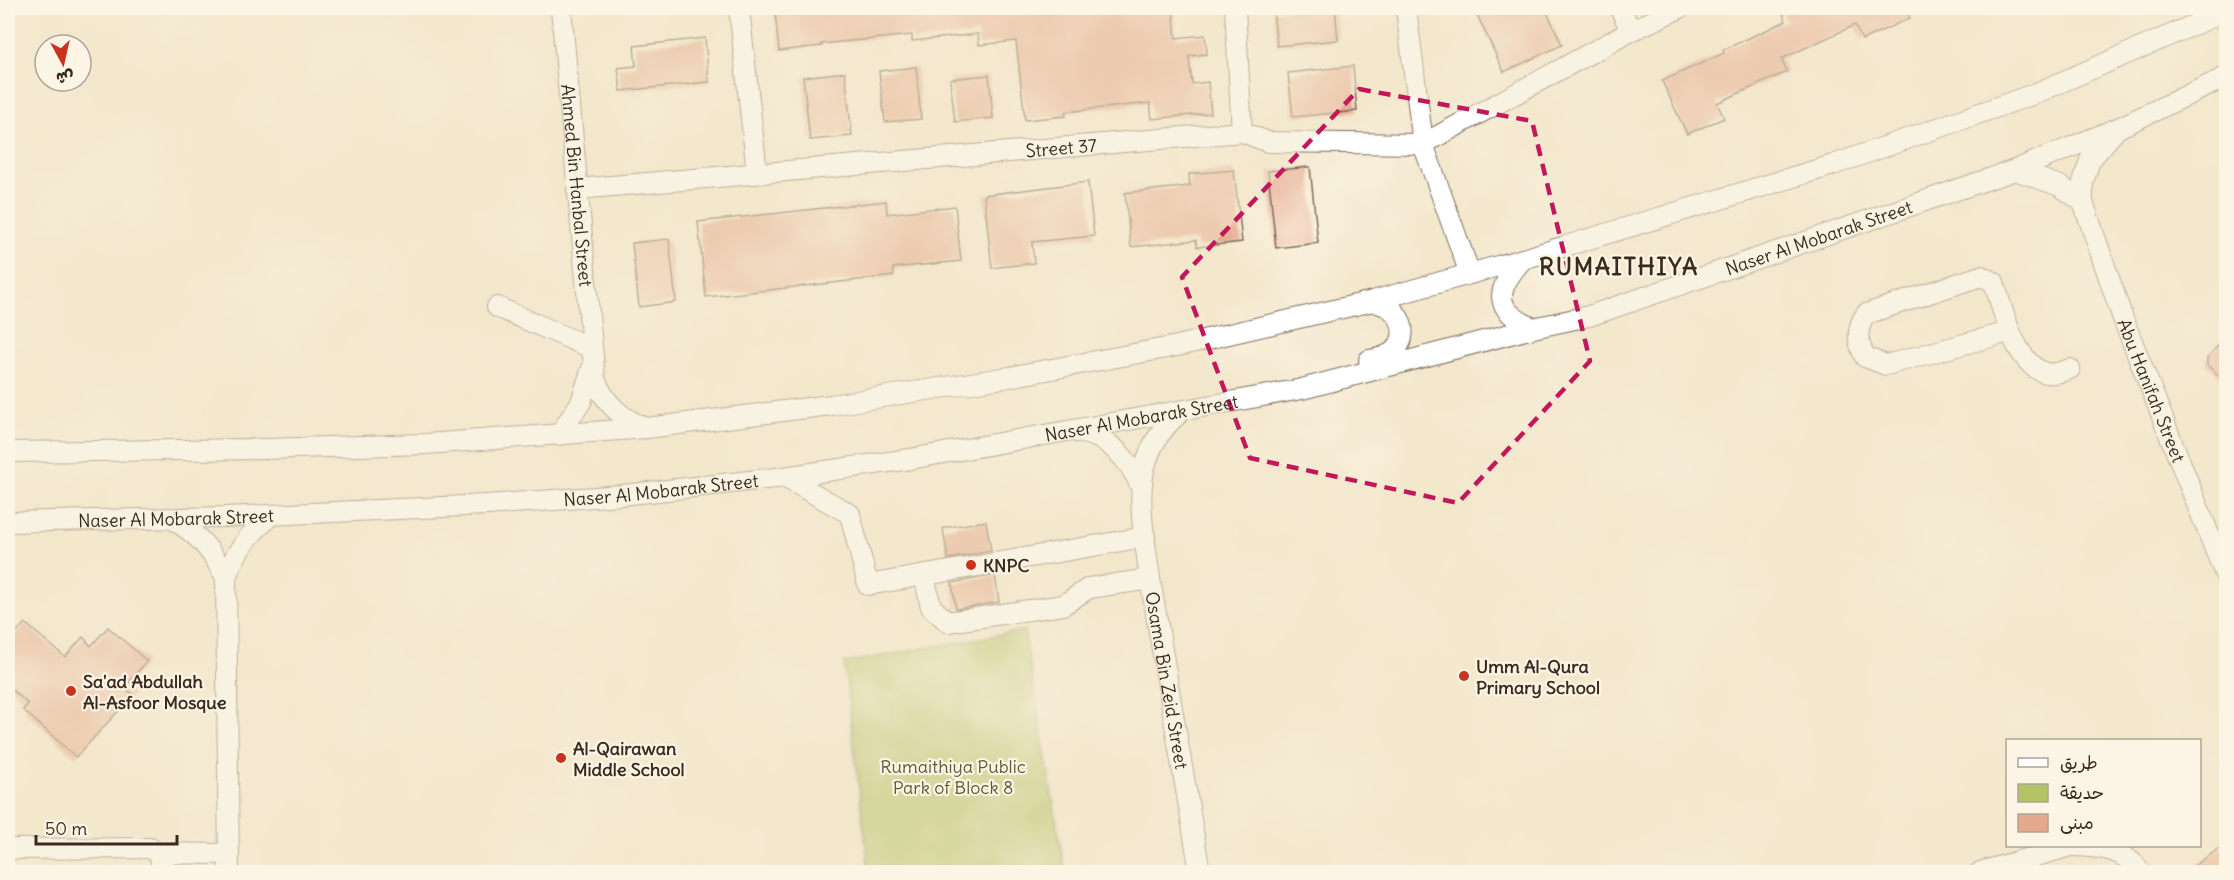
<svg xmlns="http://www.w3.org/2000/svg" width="2234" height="880" font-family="Delius,'Playpen Sans Arabic',sans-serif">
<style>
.green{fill:#b4c366;stroke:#787642;stroke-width:1.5}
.building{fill:#e6a98e}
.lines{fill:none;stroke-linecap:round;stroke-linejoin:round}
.minor-casing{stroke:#7b6c5b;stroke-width:22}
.minor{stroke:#fff;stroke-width:20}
.marked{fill:none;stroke:#c2185b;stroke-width:4.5;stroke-dasharray:12 8;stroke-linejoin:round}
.poi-dot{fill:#c8321e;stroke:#fcf5e5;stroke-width:2}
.labels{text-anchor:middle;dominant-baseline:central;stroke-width:4.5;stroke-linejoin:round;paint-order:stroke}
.street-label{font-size:18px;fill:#3b2a1e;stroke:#fcf5e5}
.poi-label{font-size:18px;font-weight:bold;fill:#3b2a1e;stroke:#fcf5e5;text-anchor:start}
.park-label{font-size:18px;fill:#5f5834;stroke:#fcf5e5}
.district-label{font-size:24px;font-weight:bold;letter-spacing:1.5px;fill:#3b2a1e;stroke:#fcf5e5}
</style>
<rect width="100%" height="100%" fill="#fcf5e5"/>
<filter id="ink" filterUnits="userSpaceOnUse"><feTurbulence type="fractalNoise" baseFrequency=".0167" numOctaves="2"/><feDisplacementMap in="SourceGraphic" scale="12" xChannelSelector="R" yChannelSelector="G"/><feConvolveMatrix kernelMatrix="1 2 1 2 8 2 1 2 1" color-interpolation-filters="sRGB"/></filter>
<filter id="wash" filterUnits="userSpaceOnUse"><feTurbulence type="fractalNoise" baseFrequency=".008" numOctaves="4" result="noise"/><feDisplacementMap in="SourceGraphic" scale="24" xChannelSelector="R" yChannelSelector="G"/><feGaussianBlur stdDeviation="1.35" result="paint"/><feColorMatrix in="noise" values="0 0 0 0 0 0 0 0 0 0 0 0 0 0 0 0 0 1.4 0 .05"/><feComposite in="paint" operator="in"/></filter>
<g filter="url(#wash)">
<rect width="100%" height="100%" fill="#f3e7cc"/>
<polygon class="green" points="1024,630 1065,872 869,872 844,663"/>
<g id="blocks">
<g class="building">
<polygon points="820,8 1173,8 1176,38 1205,35 1207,54 1189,56 1192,84 1208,82 1211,113 1152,119 1150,103 1065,112 1066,116 1025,120 1016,41 979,45 978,34 912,41 912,35 821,44 822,46 779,51 775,12"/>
<polygon points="1301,8 1335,8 1338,40 1277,46 1273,11"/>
<polygon points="1474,8 1545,8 1562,45 1504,72"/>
<polygon points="1796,8 1905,8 1910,18 1862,40 1855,25 1781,59 1787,72 1717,103 1724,118 1687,134 1662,81 1724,53 1723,50 1786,21 1783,14"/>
<polygon points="705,38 709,82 621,91 618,68 636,66 634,46"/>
<polygon points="1353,66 1357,111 1293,117 1288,73"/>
<polygon points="916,67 921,119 885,122 879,71"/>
<polygon points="845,72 852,136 810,140 803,77"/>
<polygon points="989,75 993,118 955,122 950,79"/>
<polygon points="1310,167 1318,243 1276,248 1268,171"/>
<polygon points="1234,170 1242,242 1197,247 1196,240 1131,247 1125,193 1190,186 1189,174"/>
<polygon points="1088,182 1094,236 1032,242 1034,263 992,268 984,195"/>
<polygon points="886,201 887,214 955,206 961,261 893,268 894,276 706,297 698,222"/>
<polygon points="669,239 676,302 639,307 632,243"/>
<polygon points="2226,337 2226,382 2207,365 2207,358"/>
<polygon points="986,521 991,551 948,559 943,528"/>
<polygon points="995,575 999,602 956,609 952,583"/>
<polygon points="25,623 65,657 83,637 91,646 108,627 147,661 125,687 133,695 76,757 23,710 28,704 8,686 8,641"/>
<polygon points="2226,844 2226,873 2184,873"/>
</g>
</g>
</g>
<g filter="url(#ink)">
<use href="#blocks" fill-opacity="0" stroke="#7b6c5b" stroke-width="1.5"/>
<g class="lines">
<defs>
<g id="minor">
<path id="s1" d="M561,8l34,371c10,24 25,39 49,48"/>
<polyline points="739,8 757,173"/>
<polyline points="1235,8 1242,132"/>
<polyline points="1406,8 1423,144 1470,274"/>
<polyline points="1620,8 1631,31"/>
<path id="s2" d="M2115,131l-25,29 -7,22v20l39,114 104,261"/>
<polyline points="2015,170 2060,186 2083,202"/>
<path id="s3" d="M577,189l665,-57 26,10 155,2 208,-113 49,-23"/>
<path d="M1523,259c-28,31 -31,50 10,69"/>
<polyline points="497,307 591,348"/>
<path d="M2009,332l-123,33 -21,-8c-8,-15 -9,-29 1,-43l115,-38 13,6c8,26 21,83 52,91 7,2 17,-2 24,-4"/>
<path d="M1369,360c6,-1 13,-2 18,-5 20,-9 20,-33 4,-46 -5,-4 -12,-5 -18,-8"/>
<path id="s4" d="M1182,411c-57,45 -40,105 -32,168l50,293"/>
<path d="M1076,432c32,3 53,27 65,55"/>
<polyline points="559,435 581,402 592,368"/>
<polyline points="8,452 264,449 425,444 647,428 831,405 1009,377 1177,346 1373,301 1523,259 1833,165 2034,94 2226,11"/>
<polyline points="784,477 850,514 868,585 1145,537"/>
<path d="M171,518c28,17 40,31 55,60"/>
<path id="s5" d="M8,522l217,-5 261,-12 136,-10 162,-18 126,-18 392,-70 231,-61 56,-12 426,-146 103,-42 108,-51"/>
<polyline points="924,575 931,607 948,622 1063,605 1089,588 1150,579"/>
<path d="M2074,846c27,1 50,3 67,26"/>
<polyline points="8,849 150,848 158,853 229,854"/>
<polyline points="158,853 161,861 161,872"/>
<path d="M229,872l-3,-294c9,-27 24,-44 45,-63"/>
<polyline points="1980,872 2071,846"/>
</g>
</defs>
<use href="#minor" class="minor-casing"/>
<use href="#minor" class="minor"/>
</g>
</g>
<path d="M0 0H2234V880H0ZM1359,89l173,32 58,240 -132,142 -208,-45 -68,-181z" fill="#f3e7cc" fill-opacity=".55" fill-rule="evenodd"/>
<path class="marked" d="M1359,89l173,32 58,240 -132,142 -208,-45 -68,-181z"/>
<g class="poi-dot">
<circle cx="971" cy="565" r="6"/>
<circle cx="1464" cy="676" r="6"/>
<circle cx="71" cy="691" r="6"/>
<circle cx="561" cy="758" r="6"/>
</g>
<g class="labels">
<g class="street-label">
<text stroke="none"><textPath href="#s3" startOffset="486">Street 37</textPath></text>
<text stroke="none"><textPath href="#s1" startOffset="178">Ahmed Bin Hanbal Street</textPath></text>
<text stroke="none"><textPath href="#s5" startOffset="1842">Naser Al Mobarak Street</textPath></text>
<text stroke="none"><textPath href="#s2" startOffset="282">Abu Hanifah Street</textPath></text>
<text stroke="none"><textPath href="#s5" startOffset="1140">Naser Al Mobarak Street</textPath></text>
<text stroke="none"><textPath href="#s5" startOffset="654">Naser Al Mobarak Street</textPath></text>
<text stroke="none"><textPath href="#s5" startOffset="168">Naser Al Mobarak Street</textPath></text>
<text stroke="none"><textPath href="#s4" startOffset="284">Osama Bin Zeid Street</textPath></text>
</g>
<g class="poi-label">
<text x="983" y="565">KNPC</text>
<text x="1476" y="666">Umm Al-Qura<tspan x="1476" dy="21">Primary School</tspan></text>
<text x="83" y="681">Sa'ad Abdullah<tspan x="83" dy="21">Al-Asfoor Mosque</tspan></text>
<text x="573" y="748">Al-Qairawan<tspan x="573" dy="21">Middle School</tspan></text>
</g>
<g class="park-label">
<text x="953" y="766">Rumaithiya Public<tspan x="953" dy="21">Park of Block 8</tspan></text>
</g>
<g class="district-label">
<text x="1619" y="266">RUMAITHIYA</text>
</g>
</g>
<rect width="2234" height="880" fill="none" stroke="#fcf5e5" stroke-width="30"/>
<rect x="2006" y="739" width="195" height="108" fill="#fcf5e5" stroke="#afa495" stroke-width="1.5"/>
<rect x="2018" y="758" width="30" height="9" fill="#ffffff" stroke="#afa495" stroke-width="1.5"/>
<text x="2060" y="769" font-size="18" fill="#3b2a1e">طريق</text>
<rect x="2018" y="784" width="30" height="18" fill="#b4c366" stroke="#afa495" stroke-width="1.5"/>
<text x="2060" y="799" font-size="18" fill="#3b2a1e">حديقة</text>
<rect x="2018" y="814" width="30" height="18" fill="#e6a98e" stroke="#afa495" stroke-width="1.5"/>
<text x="2060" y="829" font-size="18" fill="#3b2a1e">مبنى</text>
<g transform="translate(63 63) rotate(172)"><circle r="28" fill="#fcf5e5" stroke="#afa495" stroke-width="1.5"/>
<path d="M0-4.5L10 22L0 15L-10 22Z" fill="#c8321e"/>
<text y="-9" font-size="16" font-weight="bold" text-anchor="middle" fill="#3b2a1e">ش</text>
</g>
<path d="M36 835v9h141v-9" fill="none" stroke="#3b2a1e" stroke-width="3"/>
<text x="45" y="835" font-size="18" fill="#3b2a1e" stroke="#fcf5e5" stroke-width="4.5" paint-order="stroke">50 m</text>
</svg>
